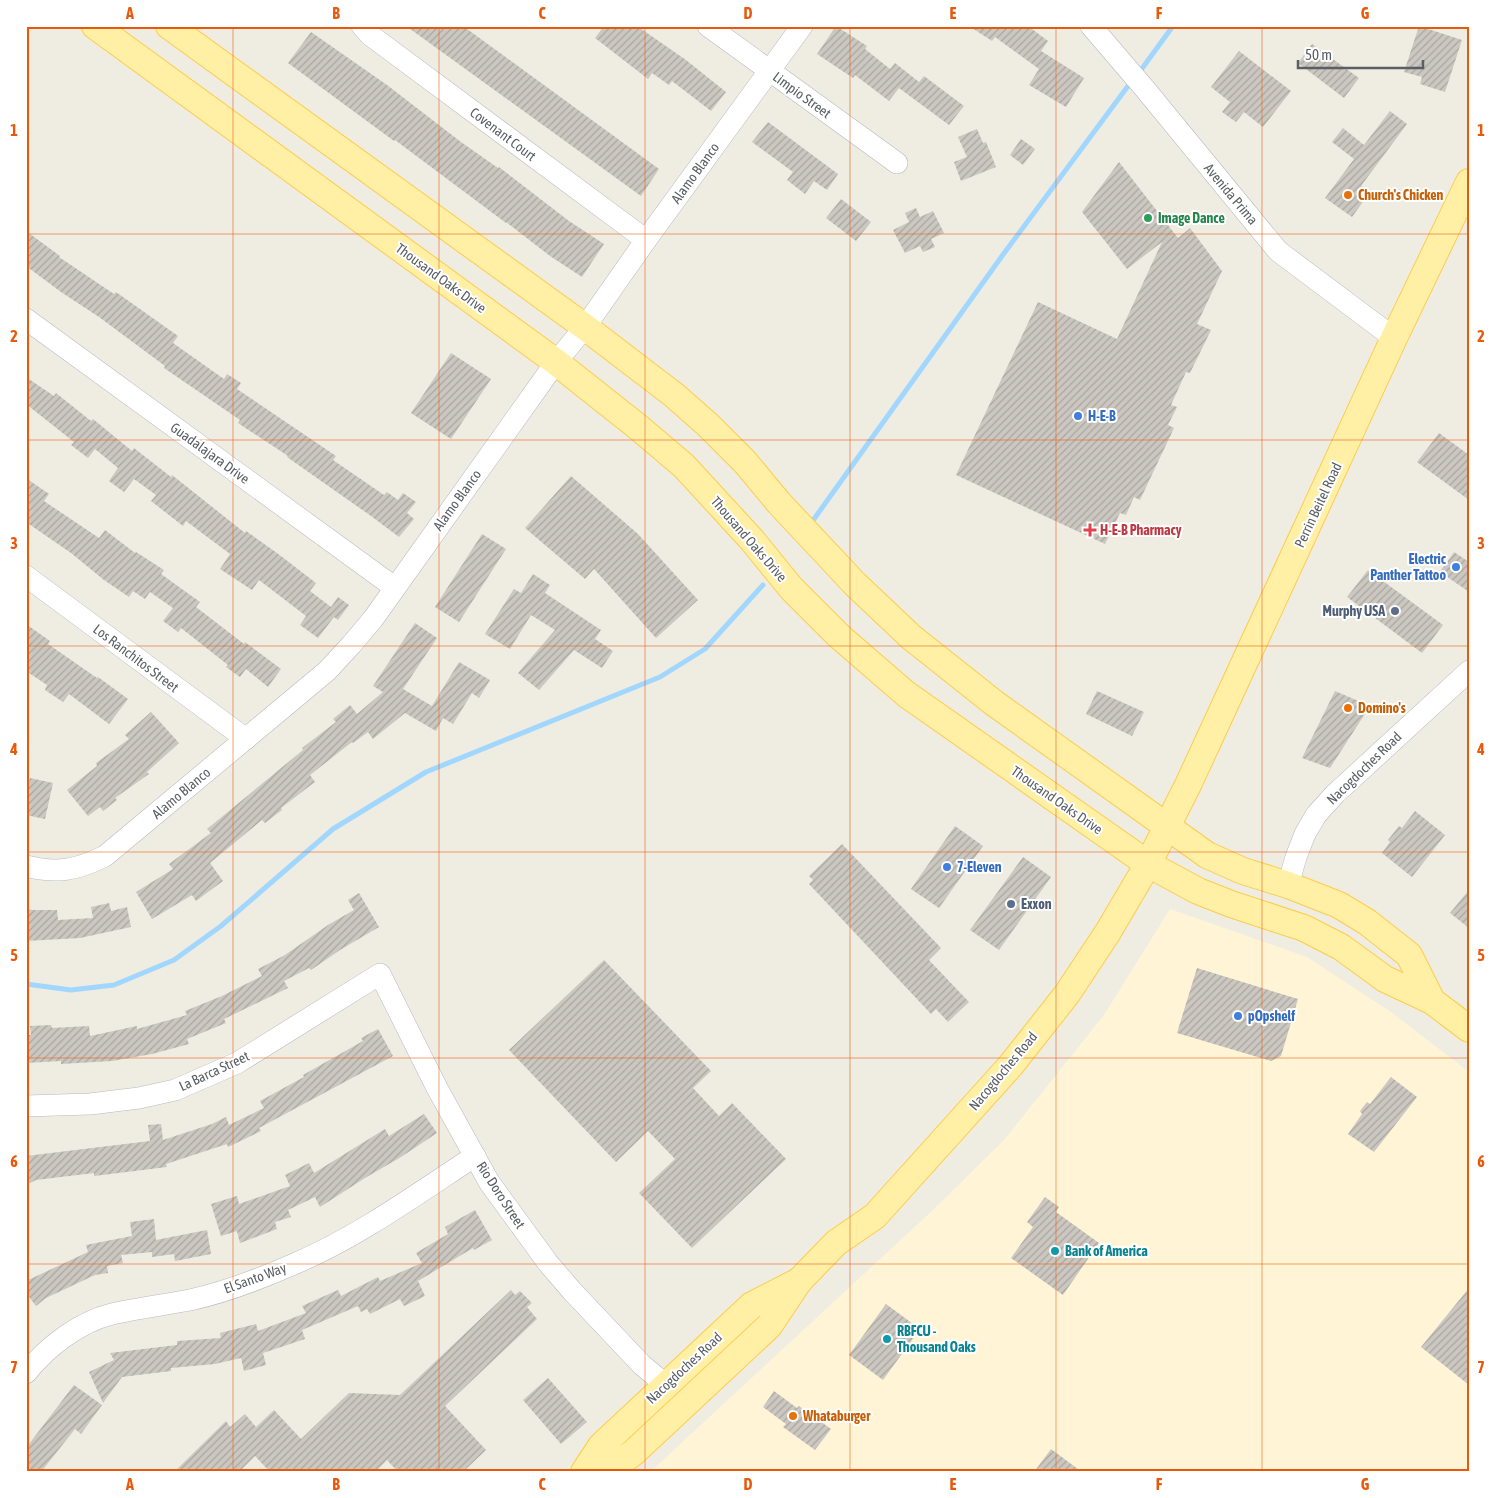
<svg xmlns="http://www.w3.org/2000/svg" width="1495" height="1498" font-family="'Asap Condensed',sans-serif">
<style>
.commercial{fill:#fff5d6}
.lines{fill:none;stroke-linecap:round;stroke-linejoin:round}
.stream{stroke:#a1d7ff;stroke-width:5}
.building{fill:url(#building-hatch)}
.minor-casing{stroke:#b7bac0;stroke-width:22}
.major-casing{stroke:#ffcc4a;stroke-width:28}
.minor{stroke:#fff;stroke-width:21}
.major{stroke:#fff0a6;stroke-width:26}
.grid{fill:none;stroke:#e8590c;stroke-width:1;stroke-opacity:0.55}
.food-dot{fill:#e8710a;stroke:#fff;stroke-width:2}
.leisure-dot{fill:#2e9e5b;stroke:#fff;stroke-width:2}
.shop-dot{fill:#3f7fe0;stroke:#fff;stroke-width:2}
.health-dot{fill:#e0444e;stroke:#fff;stroke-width:2}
.service-dot{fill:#5c6f8a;stroke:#fff;stroke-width:2}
.culture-dot{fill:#0f9aa8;stroke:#fff;stroke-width:2}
.labels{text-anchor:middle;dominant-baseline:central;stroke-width:4;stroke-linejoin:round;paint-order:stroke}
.street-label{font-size:14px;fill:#5a5f64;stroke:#fff}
.food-label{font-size:14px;font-weight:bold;fill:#c56008;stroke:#fff;text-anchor:start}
.leisure-label{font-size:14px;font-weight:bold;fill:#27864d;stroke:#fff;text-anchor:start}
.shop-label{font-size:14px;font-weight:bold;fill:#366cbe;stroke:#fff;text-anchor:start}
.health-label{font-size:14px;font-weight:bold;fill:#be3a42;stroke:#fff;text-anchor:start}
.service-label{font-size:14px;font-weight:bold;fill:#4e5e75;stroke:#fff;text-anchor:end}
.culture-label{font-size:14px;font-weight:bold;fill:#0d838f;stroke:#fff;text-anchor:start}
.neatline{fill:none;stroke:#e8590c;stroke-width:2}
.grid-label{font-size:16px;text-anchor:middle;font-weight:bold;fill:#e8590c}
</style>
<defs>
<pattern id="building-hatch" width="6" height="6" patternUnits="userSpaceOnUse" patternTransform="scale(1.25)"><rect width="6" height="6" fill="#ccc8c1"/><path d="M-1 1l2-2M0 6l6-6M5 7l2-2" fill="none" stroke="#a9a6a0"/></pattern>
</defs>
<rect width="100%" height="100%" fill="#efece2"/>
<polygon class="commercial" points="1170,909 1307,957 1391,1012 1469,1072 1469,1472 650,1472 933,1210 1004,1140 1104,1015"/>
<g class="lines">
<g class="stream">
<polyline points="1138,74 1173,26"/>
<polyline points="814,519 1002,256 1131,82"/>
<polyline points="26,984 71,990 114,985 174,960 221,926 333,829 426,772 660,677 705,649 763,585"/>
</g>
</g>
<g class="building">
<polygon points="406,26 463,26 659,169 641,196"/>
<polygon points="604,26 637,26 686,60 726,92 711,111 672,81 669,85 652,73 648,79 595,38"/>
<polygon points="836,26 867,46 865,49 890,69 895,63 919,82 924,76 964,106 949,125 899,88 889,101 855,75 853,78 817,54"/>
<polygon points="969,26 1028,26 1048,41 1041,51 1084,78 1066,107 1029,85 1039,69 995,37 992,41"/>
<polygon points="1419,26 1462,40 1445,92 1420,84 1422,77 1404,72"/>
<polygon points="311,32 387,85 461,142 498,168 499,167 569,221 604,244 582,277 550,256 506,222 506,223 395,140 394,141 288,63"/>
<polygon points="1312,44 1359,78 1344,98 1298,63"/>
<polygon points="1239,51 1291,91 1263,127 1244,112 1236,122 1222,112 1230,102 1211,87"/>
<polygon points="1390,111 1407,124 1361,186 1370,192 1352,217 1325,198 1354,159 1332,142 1343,128 1364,145"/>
<polygon points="768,122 838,174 827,190 814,181 805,194 787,180 793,172 752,142"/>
<polygon points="977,129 983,143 986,142 996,167 961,181 954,162 967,157 958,137"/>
<polygon points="1021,139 1035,149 1023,165 1010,155"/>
<polygon points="1119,162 1178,238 1190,228 1222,271 1197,324 1211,330 1190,373 1186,372 1171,405 1177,407 1168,425 1174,428 1140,500 1134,497 1126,515 1120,513 1105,544 956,475 1038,302 1117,339 1162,242 1127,269 1082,212"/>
<polygon points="841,199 871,222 856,241 826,218"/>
<polygon points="916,208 920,217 933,211 944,233 931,239 935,247 923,252 920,246 905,253 893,230 909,222 905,213"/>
<polygon points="26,231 60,256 59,257 114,294 116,292 178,336 173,343 224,379 227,374 241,383 237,389 336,456 333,460 384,495 387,492 398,500 403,493 416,502 407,513 414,519 399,537 371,516 287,457 288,456 238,423 240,420 164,368 165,366 99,317 61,292 26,266"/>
<polygon points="451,353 491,379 451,439 411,413"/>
<polygon points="26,377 54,396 56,393 91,421 93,419 132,451 134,448 171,477 172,475 245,533 246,531 277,553 316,583 310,591 331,607 338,597 349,605 338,620 334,617 318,638 300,625 306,616 259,580 252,590 220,569 230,554 186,521 183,526 151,501 156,495 134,479 124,492 109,481 118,468 95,449 88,458 71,445 74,442 26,404"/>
<polygon points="1439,433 1469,455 1469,500 1417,462"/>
<polygon points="571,476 638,534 698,600 656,638 594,569 585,579 525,528"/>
<polygon points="26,478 49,494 44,501 99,538 105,530 135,553 136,552 164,570 161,574 200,602 196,607 244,644 245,642 281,669 268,687 246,669 240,677 226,667 228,665 181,628 178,632 163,621 173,608 150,592 145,599 133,591 129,597 104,580 71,553 26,522"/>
<polygon points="482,534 506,549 459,622 435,607"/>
<polygon points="1454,552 1469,562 1469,592 1440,572"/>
<polygon points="1368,570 1443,625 1422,653 1347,597"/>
<polygon points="533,574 550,585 545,593 601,630 595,639 613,651 602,668 574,650 539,690 518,673 555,630 531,615 510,649 485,634 514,589 521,593"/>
<polygon points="415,623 437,638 403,689 432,706 459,662 490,680 479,698 472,693 453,724 443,718 436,731 405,713 373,739 368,732 353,743 352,742 310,775 315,782 281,808 282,810 265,823 262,820 210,863 223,881 196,901 192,895 152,919 136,892 173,869 169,864 211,833 207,829 303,750 302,748 336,722 333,719 350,705 357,714 383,692 373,686"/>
<polygon points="26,624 50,641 48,644 97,678 98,677 128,699 109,724 69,694 63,702 45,690 47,685 26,671"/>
<polygon points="1097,691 1144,712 1132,736 1086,714"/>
<polygon points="1335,691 1370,706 1330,768 1302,758"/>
<polygon points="151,712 179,743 147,772 149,774 115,798 117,800 103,811 100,807 88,816 67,790 97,766 96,763 129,739 125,735"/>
<polygon points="30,778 53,783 45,819 26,815 26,795"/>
<polygon points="1415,811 1445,835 1412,877 1382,853 1390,842 1388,840 1399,826 1402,828"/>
<polygon points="955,826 983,846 939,908 911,889"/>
<polygon points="842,844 941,948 929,960 969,1002 948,1022 936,1009 931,1014 809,884 813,880 809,876"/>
<polygon points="1023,857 1051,877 999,950 970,930"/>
<polygon points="1469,890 1469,928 1450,913"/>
<polygon points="359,893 379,927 340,950 311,970 309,968 284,981 288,988 224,1019 226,1023 187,1039 189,1044 152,1054 112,1061 61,1064 61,1061 26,1063 26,1035 31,1035 30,1026 51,1025 52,1028 89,1026 90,1036 137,1026 137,1029 187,1015 185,1011 222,996 262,976 258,969 285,955 328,925 354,910 348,900"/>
<polygon points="109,903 111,911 127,907 131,927 80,938 26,941 26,909 34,910 57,910 58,920 93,918 91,907"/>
<polygon points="604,960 711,1071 693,1088 719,1116 732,1103 786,1159 692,1248 639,1193 675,1159 648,1131 616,1162 509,1050"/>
<polygon points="1197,968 1298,999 1281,1056 1271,1061 1177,1033"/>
<polygon points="378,1029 393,1056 259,1128 261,1131 228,1147 227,1144 166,1164 167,1167 94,1176 94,1173 36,1180 26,1185 26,1156 150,1141 148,1125 161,1124 163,1140 212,1124 226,1117 229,1125 264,1108 260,1101 304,1077 303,1075 363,1041 361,1038"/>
<polygon points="1391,1077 1417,1097 1374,1152 1348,1134 1362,1114 1360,1111 1367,1102 1370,1104"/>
<polygon points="424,1114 437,1133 401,1157 365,1178 320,1207 315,1197 288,1210 291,1217 275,1222 277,1229 240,1243 237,1231 221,1236 211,1204 237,1196 239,1204 290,1186 285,1175 309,1163 314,1173 385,1129 389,1136"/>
<polygon points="1045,1197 1059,1207 1056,1212 1099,1243 1063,1295 1011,1258 1033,1227 1027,1222"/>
<polygon points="475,1210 492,1240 474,1250 473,1248 418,1281 425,1296 404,1306 400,1299 370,1314 367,1309 361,1312 358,1306 302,1330 305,1339 263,1353 266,1365 244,1371 241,1358 215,1364 171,1368 171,1371 122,1377 103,1403 89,1372 114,1360 110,1353 177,1345 177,1341 221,1338 220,1333 256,1324 258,1331 306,1313 302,1306 338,1290 341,1296 378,1277 380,1281 422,1263 416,1253 448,1234 445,1227"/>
<polygon points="154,1219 156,1240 207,1230 211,1254 175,1261 174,1254 152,1257 152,1252 121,1255 123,1263 107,1266 108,1273 95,1275 46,1298 36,1306 26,1293 26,1281 88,1252 86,1245 132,1236 130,1222"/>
<polygon points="1469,1288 1469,1385 1421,1347"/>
<polygon points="511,1290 515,1295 520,1291 532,1303 527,1307 537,1319 445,1406 486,1450 463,1472 398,1472 387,1460 375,1472 270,1472 255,1456 239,1472 174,1472 226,1421 230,1427 245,1414 256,1427 274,1410 301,1439 349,1393 400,1395"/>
<polygon points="886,1304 920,1329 883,1380 849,1355"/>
<polygon points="548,1378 587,1422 561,1444 523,1400"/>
<polygon points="74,1385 102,1405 81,1434 75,1429 41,1472 26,1472 26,1448"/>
<polygon points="774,1391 797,1408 799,1406 831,1429 815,1450 783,1427 786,1424 763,1407"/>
<polygon points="1051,1449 1082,1472 1034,1472"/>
</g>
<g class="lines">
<defs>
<g id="minor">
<polyline points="362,26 370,35 646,240"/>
<polyline points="708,26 897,163"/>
<polyline points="1091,26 1145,89 1278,251 1394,338"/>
<polyline points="26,319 394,587"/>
<polyline points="26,576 246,739"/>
<path d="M26,866c31,8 51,4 79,-10l222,-185 24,-26 22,-26 183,-257 29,-35 61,-87 156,-214"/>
<polyline points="1288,885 1296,857 1305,834 1316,815 1335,794 1469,671"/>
<polyline points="26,1106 90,1104 139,1098 175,1090 237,1063 380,974 437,1088 489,1182 548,1263 572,1291 642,1365 666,1385"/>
<path d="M26,1373c21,-26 53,-51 86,-59 26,-6 52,-9 78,-14 36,-8 70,-21 104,-36 64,-27 123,-70 181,-108"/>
</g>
<g id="major">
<polyline points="95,26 556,362 638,427 684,466 752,540 791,588 839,636 906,694 1148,864 1198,891 1231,904 1304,928 1341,947 1385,979 1432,1001 1469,1029"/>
<polyline points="169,26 585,327 674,395 708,425 745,462 779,503 855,584 911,637 994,703 1207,855 1243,871 1288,885 1339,905 1367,922 1409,955 1432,1001"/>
<polyline points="799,1281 836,1243 875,1216 1011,1065 1067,994 1108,932 1148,864 1188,785 1394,338 1469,182"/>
<polyline points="584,1472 601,1446 752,1305 799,1281 769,1326 633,1453 606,1472"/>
</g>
</defs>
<use href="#minor" class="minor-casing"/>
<use href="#major" class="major-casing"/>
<use href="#minor" class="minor"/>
<use href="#major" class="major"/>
</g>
<path class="grid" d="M233,26v1446M439,26v1446M645,26v1446M850,26v1446M1056,26v1446M1262,26v1446M26,234h1443M26,440h1443M26,646h1443M26,852h1443M26,1058h1443M26,1264h1443"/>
<g class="food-dot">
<circle cx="1348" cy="195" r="5"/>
<circle cx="1348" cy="708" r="5"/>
<circle cx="793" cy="1416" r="5"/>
</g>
<circle class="leisure-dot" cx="1148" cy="218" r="5"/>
<g class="shop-dot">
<circle cx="1078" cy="416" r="5"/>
<circle cx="1456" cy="567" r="5"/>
<circle cx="947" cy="867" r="5"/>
<circle cx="1238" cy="1016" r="5"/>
</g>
<path class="health-dot" d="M1087.5 522.5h5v5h5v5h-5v5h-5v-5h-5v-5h5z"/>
<g class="service-dot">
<circle cx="1395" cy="611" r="5"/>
<circle cx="1011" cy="904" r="5"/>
</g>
<g class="culture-dot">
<circle cx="1055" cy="1251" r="5"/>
<circle cx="887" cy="1339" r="5"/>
</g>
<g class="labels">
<g class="street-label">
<text transform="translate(802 95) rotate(36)">Limpio Street</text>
<text transform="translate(503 134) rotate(37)">Covenant Court</text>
<text transform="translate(695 173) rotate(-54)">Alamo Blanco</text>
<text transform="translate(1231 194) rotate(50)">Avenida Prima</text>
<text transform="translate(441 278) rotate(36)">Thousand Oaks Drive</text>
<text transform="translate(210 453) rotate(36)">Guadalajara Drive</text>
<text transform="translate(457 500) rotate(-54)">Alamo Blanco</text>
<text transform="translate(1318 505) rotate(-65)">Perrin Beitel Road</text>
<text transform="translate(749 539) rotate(49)">Thousand Oaks Drive</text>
<text transform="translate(136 658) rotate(37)">Los Ranchitos Street</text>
<text transform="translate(1364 768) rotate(-44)">Nacogdoches Road</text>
<text transform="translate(181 793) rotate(-40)">Alamo Blanco</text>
<text transform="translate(1057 800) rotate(35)">Thousand Oaks Drive</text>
<text transform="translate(214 1071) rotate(-25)">La Barca Street</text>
<text transform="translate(1003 1071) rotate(-50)">Nacogdoches Road</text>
<text transform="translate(501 1195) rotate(57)">Rio Doro Street</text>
<text transform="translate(255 1278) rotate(-20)">El Santo Way</text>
<text transform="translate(684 1368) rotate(-43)">Nacogdoches Road</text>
</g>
<g class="food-label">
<text x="1358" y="195">Church's Chicken</text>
<text x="1358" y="708">Domino's</text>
<text x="803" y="1416">Whataburger</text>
</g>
<g class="leisure-label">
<text x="1158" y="218">Image Dance</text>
</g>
<g class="shop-label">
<text x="1088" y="416">H-E-B</text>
<text x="1446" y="559" text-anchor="end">Electric<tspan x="1446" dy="16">Panther Tattoo</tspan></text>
<text x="957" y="867">7-Eleven</text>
<text x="1248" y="1016">pOpshelf</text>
</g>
<g class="health-label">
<text x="1100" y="530">H-E-B Pharmacy</text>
</g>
<g class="service-label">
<text x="1385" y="611">Murphy USA</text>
<text x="1021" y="904" text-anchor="start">Exxon</text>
</g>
<g class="culture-label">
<text x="1065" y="1251">Bank of America</text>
<text x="897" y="1331">RBFCU -<tspan x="897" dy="16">Thousand Oaks</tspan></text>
</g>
</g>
<rect width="1495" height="1498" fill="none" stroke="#ffffff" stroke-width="55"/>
<path d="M1298 60v8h125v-8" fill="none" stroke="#5a5f64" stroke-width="2.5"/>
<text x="1305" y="60" font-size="15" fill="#5a5f64" stroke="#ffffff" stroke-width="4" paint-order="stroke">50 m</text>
<rect x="28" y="28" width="1440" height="1442" class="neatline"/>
<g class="grid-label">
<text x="130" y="19">A</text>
<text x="336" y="19">B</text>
<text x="542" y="19">C</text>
<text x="748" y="19">D</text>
<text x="953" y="19">E</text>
<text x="1159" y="19">F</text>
<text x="1365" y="19">G</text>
<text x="14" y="136">1</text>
<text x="1481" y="136">1</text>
<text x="14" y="342">2</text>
<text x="1481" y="342">2</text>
<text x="14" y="549">3</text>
<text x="1481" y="549">3</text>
<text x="14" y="755">4</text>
<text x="1481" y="755">4</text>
<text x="14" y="961">5</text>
<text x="1481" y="961">5</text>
<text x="14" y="1167">6</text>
<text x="1481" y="1167">6</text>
<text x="14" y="1373">7</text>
<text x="1481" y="1373">7</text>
<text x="130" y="1490">A</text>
<text x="336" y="1490">B</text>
<text x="542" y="1490">C</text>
<text x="748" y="1490">D</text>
<text x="953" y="1490">E</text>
<text x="1159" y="1490">F</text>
<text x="1365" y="1490">G</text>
</g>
</svg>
